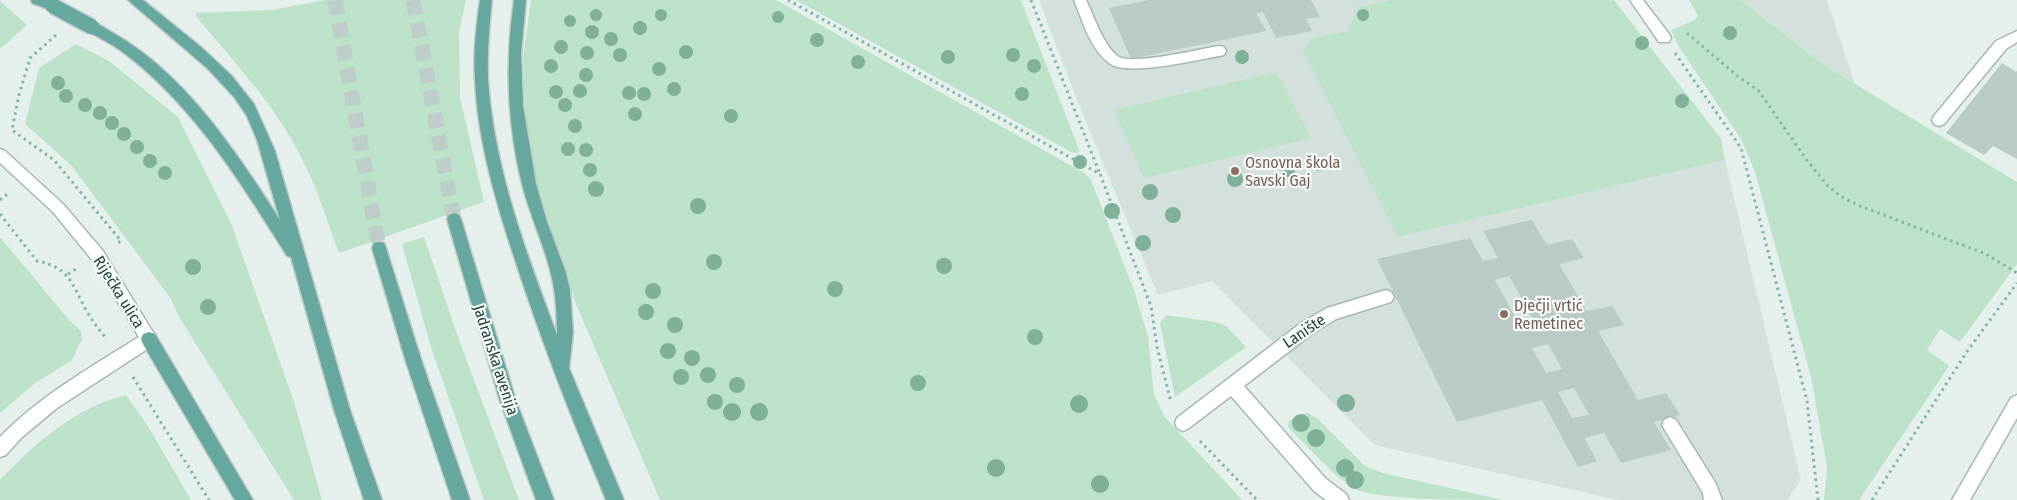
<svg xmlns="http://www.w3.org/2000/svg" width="2017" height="500" font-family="'Fira Sans Condensed',sans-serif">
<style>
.built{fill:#d3e0db}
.green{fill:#bde2ca}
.building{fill:#bacbc5;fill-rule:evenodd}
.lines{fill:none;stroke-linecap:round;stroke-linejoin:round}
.major-tunnel{stroke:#becdc9;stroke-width:15;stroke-dasharray:15 8;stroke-linecap:butt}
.minor-casing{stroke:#a7b8b4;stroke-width:3}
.major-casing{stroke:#c1cbc9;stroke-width:3}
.path{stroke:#83b5aa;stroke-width:3;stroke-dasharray:2.5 4;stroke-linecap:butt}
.minor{fill:#fff;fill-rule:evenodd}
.major{fill:#66a89d;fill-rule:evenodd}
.major-bridge-casing{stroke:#c1cbc9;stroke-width:18;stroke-linecap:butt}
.major-bridge{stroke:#66a89d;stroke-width:15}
.tree{fill:#7eb197}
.education-dot{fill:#8d6e63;stroke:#f7fbf9;stroke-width:2}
.labels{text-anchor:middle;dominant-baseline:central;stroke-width:4.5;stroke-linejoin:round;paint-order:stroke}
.education-label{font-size:16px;fill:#785e54;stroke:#f7fbf9;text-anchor:start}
.street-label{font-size:16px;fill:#22443d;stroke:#f7fbf9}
</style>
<rect width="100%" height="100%" fill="#e5efec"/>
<g class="built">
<polygon points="1039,0 1391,0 1358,7 1347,31 1312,38 1398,237 1725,160 1801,480 1787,500 1618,500 1375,445 1212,281 1158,295 1079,105"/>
<polygon points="1740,0 1827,0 1855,84 1827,67"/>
</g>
<g class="green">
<path d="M325,0h141l-7,32 1,65 24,105 -145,51c-11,-29 -20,-59 -33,-86 -26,-56 -69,-102 -108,-148l-3,-6 77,-3z"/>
<polygon points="531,0 776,0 1086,174 1091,180 1134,290 1148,337 1154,394 1164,416 1242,500 660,500 576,304 542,205 526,135 523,58"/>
<polygon points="796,0 1021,0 1080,152 1075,153 1071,152"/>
<polygon points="1391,0 1614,0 1721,139 1725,160 1398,237 1303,51 1312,38 1347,31 1358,7"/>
<polygon points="1689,0 1740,0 1827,67 2017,182 2017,264 1960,342 1940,329 1927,350 1949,366 1859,500 1824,500 1827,467 1811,377 1755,172 1741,139 1679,47 1671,30 1695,20 1698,16"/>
<polygon points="0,1 27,25 0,49"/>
<polygon points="76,44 109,61 178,117 231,223 294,402 322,500 294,500 179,317 171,299 72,166 25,124 39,68"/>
<polygon points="1276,72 1311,138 1144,178 1114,110"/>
<polygon points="0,237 70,321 81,331 82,339 72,360 34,384 0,413"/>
<polygon points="424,237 459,340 519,500 484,500 430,344 402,244"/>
<polygon points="1166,315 1215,322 1226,326 1246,347 1175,397 1160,323"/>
<path d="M126,395l20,28 45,77h-191v-20c35,-37 76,-73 126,-85z"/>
<path d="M1307,413l10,5 48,48 18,7 120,27c-38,0 -111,0 -144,-9 -23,-11 -52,-46 -71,-64l1,-6 9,-6z"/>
</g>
<g class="building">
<polygon points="1149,0 1311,0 1320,17 1306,19 1312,31 1276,38 1263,12 1256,13 1266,31 1131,59 1109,8"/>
<polygon points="2002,63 2016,72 2017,70 2017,159 1993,146 1984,155 1946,133"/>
<path d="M1532,220l15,25 25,-6 12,19 -25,6 28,47 25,-5 12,19 -26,6 40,69 28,-7 14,22 -26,7 17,28 -50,13 -17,-30 -20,5 13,23 -19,6 -36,-67 -85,22 -80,-163 93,-21 13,23 15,-3 -15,-27zM1509,276l26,47 -15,3 -25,-46zM1548,344l14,25 -16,4 -14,-25zM1574,388l15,27 -17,3 -14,-26z"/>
</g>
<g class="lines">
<g class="major-tunnel">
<polyline points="335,0 379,248"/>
<polyline points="413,0 454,219"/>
</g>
<defs>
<g id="minor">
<path d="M1074,0h12c8,16 18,48 33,57 14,8 82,-8 100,-11l5,1 2,4 -2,4 -5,1c-23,4 -93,21 -110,7 -19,-15 -26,-41 -35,-63z"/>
<polygon points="1630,0 1643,0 1669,34 1671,38 1669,42 1659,42"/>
<polygon points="2017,31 2017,42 2006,49 1944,124 1939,126 1934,124 1932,120 1934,116 1996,41"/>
<path d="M0,149l5,2 58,53 40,47 54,88 -2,5 -98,64 -36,30 -15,17 -6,2v-20c40,-41 91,-70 139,-100l-46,-76 -40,-49 -53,-49z"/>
<polygon points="1386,290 1391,292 1394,297 1391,302 1336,319 1313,333 1244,386 1326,479 1346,494 1349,500 1326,500 1314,491 1231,396 1189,428 1183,431 1177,428 1175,423 1177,418 1301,323 1327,308"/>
<polygon points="2017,395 2017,418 1970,500 1952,500 2011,398"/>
<polygon points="1670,417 1676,420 1716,484 1722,500 1704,500 1703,493 1662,425 1664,420"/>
</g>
<g id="major">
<polygon points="31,0 51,0 58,3 59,6 58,9 53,11 32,3"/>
<path d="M128,0h15l58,47 30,28 23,29 21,47 75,259 32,90h-18l-30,-90 -43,-153 -4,-1c-47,-75 -95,-153 -167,-206 -10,-7 -22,-13 -33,-19l-2,-4 2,-4c10,-2 19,6 28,11 72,42 121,118 165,186l-23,-80 -10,-24 -13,-19 -27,-29z"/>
<path d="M480,0h12c-3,27 -5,53 -4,80 6,88 38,173 69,255 0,-19 -1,-39 -5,-57 -7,-32 -22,-62 -30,-94 -15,-61 -17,-122 -8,-184h12l-5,54 2,52 13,78 10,35 19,51 5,20 3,43 -4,35 55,132h-18l-9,-22c-28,-66 -54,-134 -77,-203 -21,-63 -42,-129 -45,-195 -2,-27 1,-53 5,-80z"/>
<polygon points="454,213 459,215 461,219 516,401 554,500 536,500 500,401 447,219 449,215"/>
<polygon points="379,242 384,243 386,248 422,362 470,500 452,500 406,362 372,248 374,243"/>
<polygon points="149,332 155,334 253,500 235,500 143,344 141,339 143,334"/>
</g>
</defs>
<use href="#minor" class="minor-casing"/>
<use href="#major" class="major-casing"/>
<g class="path">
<polyline points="788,0 1100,174 1151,306 1157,347 1171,402"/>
<polyline points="1031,0 1100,174"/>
<polyline points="1687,33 1740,78 1758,90 1806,159 1827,185 1840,196 1860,206 1986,254 2017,273"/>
<polyline points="56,35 30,58 19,95 12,130 54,160 121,241 118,243"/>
<polyline points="1675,53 1741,148 1807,401 1818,500"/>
<polyline points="0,200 9,193"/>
<path d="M0,214l37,47c32,6 35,23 49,49 6,11 13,20 21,29"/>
<polyline points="68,274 79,267"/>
<polyline points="133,377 209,500"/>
<polyline points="1200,441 1257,500"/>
<polyline points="1872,500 1966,353 2017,283"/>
</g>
<use href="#minor" class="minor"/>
<use href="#major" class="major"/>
<defs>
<polyline id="major-bridge" points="53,6 92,27"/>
</defs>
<use href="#major-bridge" class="major-bridge-casing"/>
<use href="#major-bridge" class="major-bridge"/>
</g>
<g class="tree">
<circle cx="596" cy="15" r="6"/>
<circle cx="661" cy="15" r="6"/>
<circle cx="1363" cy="15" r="6"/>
<circle cx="778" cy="17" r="6"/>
<circle cx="570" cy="21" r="6"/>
<circle cx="640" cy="28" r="7"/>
<circle cx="592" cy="32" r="7"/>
<circle cx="1730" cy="33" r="7"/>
<circle cx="611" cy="39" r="7"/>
<circle cx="817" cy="40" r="7"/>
<circle cx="1642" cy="43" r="7"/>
<circle cx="561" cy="47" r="7"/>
<circle cx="686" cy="52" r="7"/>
<circle cx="587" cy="53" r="7"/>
<circle cx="620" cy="55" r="7"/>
<circle cx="1013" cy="55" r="7"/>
<circle cx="948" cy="57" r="7"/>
<circle cx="1242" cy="57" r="7"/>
<circle cx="858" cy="62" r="7"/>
<circle cx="551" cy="66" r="7"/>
<circle cx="1034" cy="66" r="7"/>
<circle cx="659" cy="69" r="7"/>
<circle cx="586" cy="75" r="7"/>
<circle cx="58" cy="83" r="7"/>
<circle cx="674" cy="89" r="7"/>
<circle cx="580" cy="91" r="7"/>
<circle cx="556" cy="92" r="7"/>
<circle cx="629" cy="93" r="7"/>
<circle cx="644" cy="94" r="7"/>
<circle cx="1022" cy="94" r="7"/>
<circle cx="66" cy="96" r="7"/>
<circle cx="1682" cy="101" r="7"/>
<circle cx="85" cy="105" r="7"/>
<circle cx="565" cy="105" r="7"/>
<circle cx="100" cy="113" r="7"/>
<circle cx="635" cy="114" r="7"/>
<circle cx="731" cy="116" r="7"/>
<circle cx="112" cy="123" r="7"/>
<circle cx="575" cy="126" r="7"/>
<circle cx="124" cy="134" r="7"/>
<circle cx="137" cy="147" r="7"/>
<circle cx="568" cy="149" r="7"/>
<circle cx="586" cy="150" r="7"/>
<circle cx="150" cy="161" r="7"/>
<circle cx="1080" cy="162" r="7"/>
<circle cx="1319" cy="164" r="7"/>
<circle cx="590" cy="170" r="7"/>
<circle cx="1288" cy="170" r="7"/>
<circle cx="165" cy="173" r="7"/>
<circle cx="1235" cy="179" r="8"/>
<circle cx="596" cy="189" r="8"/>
<circle cx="1150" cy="192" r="8"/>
<circle cx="698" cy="206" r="8"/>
<circle cx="1112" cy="211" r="8"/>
<circle cx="1173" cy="215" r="8"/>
<circle cx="1143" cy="243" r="8"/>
<circle cx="714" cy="262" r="8"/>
<circle cx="944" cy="266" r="8"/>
<circle cx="193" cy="267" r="8"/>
<circle cx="835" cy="289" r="8"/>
<circle cx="653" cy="291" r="8"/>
<circle cx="208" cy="307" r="8"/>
<circle cx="646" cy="312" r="8"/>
<circle cx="675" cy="325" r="8"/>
<circle cx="1035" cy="337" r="8"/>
<circle cx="668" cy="351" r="8"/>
<circle cx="692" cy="358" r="8"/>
<circle cx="708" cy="375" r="8"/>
<circle cx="681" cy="377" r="8"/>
<circle cx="918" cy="383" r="8"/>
<circle cx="737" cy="385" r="8"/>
<circle cx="1346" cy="403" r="9"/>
<circle cx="715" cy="402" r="8"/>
<circle cx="1079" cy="404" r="9"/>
<circle cx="732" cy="412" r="9"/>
<circle cx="759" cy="412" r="9"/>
<circle cx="1301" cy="423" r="9"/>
<circle cx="1316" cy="438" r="9"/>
<circle cx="996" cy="468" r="9"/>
<circle cx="1345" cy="468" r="9"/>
<circle cx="1355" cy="480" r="9"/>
<circle cx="1100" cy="484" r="9"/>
</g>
<g class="education-dot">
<circle cx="1235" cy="171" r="5"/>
<circle cx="1504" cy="314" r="5"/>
</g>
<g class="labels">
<g class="education-label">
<text x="1245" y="162">Osnovna škola<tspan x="1245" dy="18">Savski Gaj</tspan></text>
<text x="1514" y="305">Dječji vrtić<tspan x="1514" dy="18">Remetinec</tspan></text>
</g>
<g class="street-label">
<text transform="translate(119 292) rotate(58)">Riječka ulica</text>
<text transform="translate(1304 331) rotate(-34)">Lanište</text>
<text transform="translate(496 360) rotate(72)">Jadranska avenija</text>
</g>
</g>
</svg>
